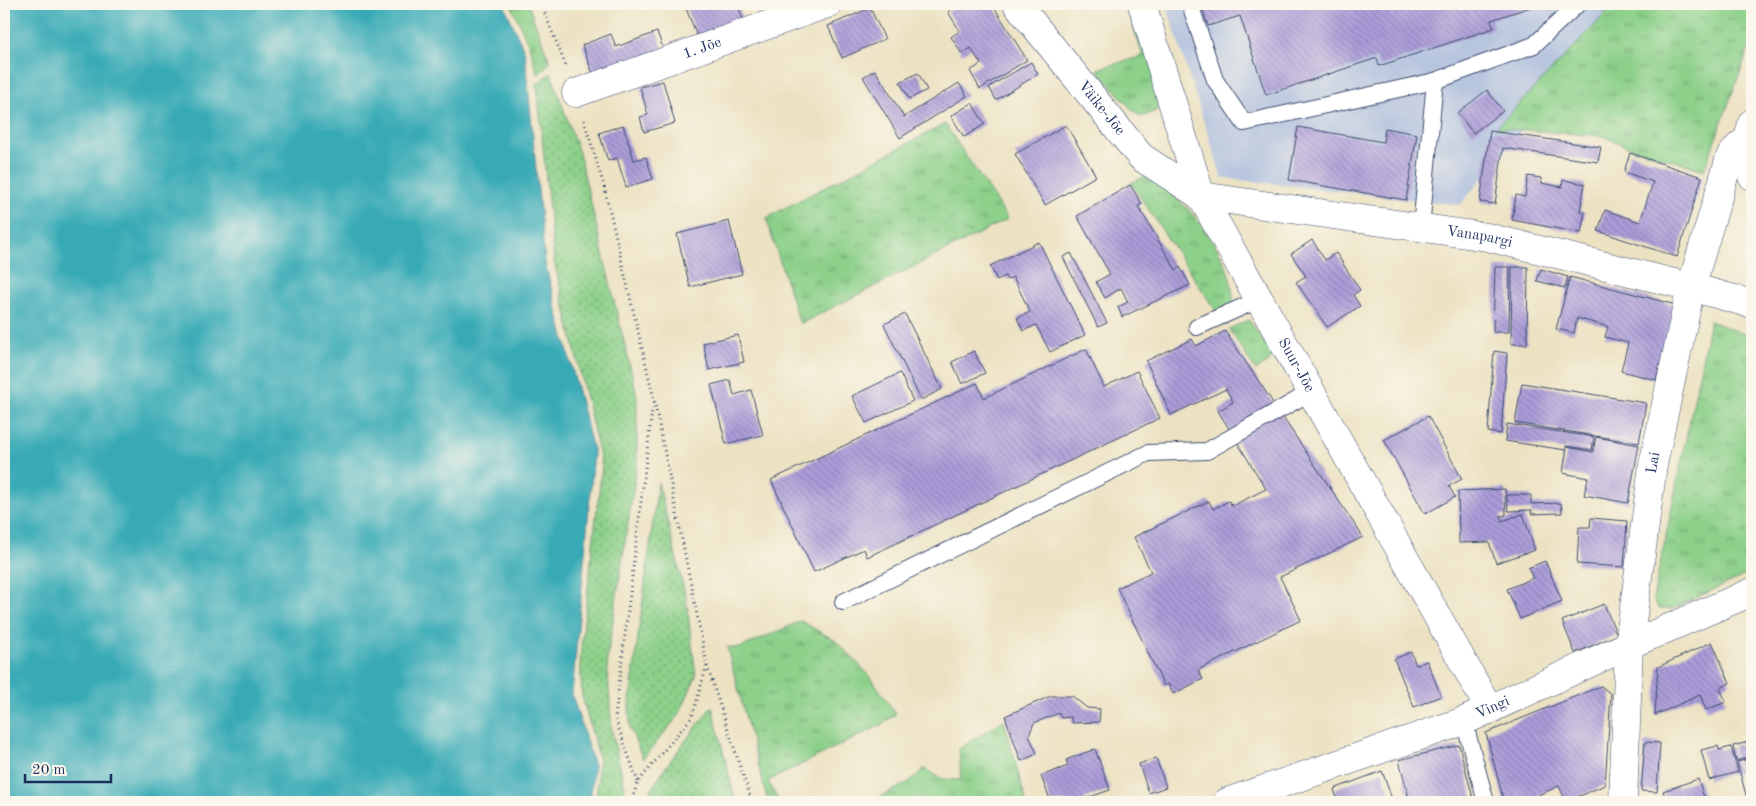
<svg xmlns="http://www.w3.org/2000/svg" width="1756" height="806" font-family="'Old Standard TT',serif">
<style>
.industrial{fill:#b7c5de}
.grass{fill:url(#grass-tufts);stroke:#548074}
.park{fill:url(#park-dots);stroke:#548074}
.water{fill:#39aab6;stroke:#2a6c8a}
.building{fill:url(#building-back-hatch)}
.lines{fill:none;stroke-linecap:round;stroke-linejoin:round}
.service-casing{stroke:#3a4a6d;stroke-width:18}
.minor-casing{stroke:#3a4a6d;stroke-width:29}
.tertiary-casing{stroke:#3a4a6d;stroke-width:29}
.secondary-casing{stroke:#3a4a6d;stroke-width:29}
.path{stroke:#3a4a6d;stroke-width:3;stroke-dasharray:1 4;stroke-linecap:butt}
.service{stroke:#fff;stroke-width:16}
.minor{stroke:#fff;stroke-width:28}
.tertiary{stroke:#fff;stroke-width:28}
.secondary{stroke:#fff;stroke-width:28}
.labels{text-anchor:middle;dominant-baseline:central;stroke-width:5;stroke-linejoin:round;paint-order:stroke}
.street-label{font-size:15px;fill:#1b2f5e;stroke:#fbf7ec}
</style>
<defs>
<pattern id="grass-tufts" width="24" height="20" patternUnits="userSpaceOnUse" patternTransform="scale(1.25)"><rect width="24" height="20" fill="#8cd089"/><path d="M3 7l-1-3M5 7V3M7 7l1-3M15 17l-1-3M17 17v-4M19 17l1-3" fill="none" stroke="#72a973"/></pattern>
<pattern id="park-dots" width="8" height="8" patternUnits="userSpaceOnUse" patternTransform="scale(1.25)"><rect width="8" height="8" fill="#8cd089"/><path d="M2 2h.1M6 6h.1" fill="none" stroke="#72a973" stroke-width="1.8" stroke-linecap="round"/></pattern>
<pattern id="building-back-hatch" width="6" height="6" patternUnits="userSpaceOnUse" patternTransform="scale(1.25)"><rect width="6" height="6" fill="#ac9dd9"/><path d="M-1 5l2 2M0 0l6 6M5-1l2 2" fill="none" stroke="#8b80b3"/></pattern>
</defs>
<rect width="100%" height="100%" fill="#fbf7ec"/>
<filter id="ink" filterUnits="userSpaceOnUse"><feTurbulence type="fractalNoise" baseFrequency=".02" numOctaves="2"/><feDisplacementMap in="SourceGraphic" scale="10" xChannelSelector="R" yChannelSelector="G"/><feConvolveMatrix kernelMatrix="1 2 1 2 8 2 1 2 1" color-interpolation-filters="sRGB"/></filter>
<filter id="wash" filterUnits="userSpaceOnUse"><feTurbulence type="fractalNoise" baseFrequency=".0096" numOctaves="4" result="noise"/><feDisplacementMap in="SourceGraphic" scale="20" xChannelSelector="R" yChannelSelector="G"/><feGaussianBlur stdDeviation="1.12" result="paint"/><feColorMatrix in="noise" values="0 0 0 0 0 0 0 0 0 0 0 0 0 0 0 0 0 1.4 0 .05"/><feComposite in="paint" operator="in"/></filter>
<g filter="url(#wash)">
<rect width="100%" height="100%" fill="#ece2c2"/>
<polygon class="industrial" points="1166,4 1627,4 1460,205 1222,178"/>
<g class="grass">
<polygon points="511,4 528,4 550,62 538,75 530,48"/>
<polygon points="1126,4 1131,4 1162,96 1156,111 1141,117 1133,111 1097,69 1143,56"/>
<polygon points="1615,4 1752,4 1752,40 1704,170 1632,148 1602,136 1496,128"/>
<polygon points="945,124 1008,219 800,324 766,218"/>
<path d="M1146,176c39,21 90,81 87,128l-17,7 -85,-128z"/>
<polygon points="1249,320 1274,357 1256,371 1229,329"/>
<polygon points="1710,321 1752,337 1752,572 1672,609 1659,609 1653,599"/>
<polygon points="801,621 836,641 870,676 896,714 881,725 768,781 779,802 768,802 727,647 740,648"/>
<polygon points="1004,720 1026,802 870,802 909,782 924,769 943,779 961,780 959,749"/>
</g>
<g class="park">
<polygon points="551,73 579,153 637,396 637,464 607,660 612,732 625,788 619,802 596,802 599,759 582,696 580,657 602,466 554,261 537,84"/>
<polygon points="658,482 686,598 696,676 679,715 643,759 630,728 629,707"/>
<path d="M712,706l23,93 -9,3h-81c16,-34 44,-64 67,-96z"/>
</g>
<polygon class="water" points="4,4 504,4 525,53 545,263 594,453 572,695 594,765 590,802 4,802"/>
<g id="blocks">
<g class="building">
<polygon points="691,4 737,4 745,24 700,43 685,6"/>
<polygon points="960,4 992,4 1027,60 980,89 970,71 981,64 971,48 962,54 951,37 960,31 948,12"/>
<polygon points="1201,4 1540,4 1491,20 1494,28 1379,66 1377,58 1266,95 1240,16 1208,26"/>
<polygon points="870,8 885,39 842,58 828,26"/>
<polygon points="657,32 665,53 595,79 582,45 611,34 616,47"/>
<polygon points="1031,62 1038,74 996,100 989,87"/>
<polygon points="875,70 904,117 959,83 967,96 900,138 863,77"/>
<polygon points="918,73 927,90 909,99 900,82"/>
<polygon points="663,81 675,123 644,132 640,117 648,115 640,87"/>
<polygon points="1487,90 1503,111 1473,133 1457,113"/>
<polygon points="972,103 985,124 964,137 951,116"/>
<polygon points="623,125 634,160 646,157 653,179 626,187 617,158 608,161 599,133"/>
<polygon points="1066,125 1096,176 1045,205 1015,154"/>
<polygon points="1298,127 1383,142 1385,128 1417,134 1406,200 1289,180"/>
<polygon points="1490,131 1601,147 1598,162 1503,148 1495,204 1480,202"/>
<polygon points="1630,153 1702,177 1677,257 1598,231 1605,210 1640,222 1653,182 1624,172"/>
<polygon points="1528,176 1541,178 1541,183 1562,187 1563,180 1585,184 1580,211 1585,212 1581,233 1512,220 1516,195 1525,197"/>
<polygon points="1130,185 1142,204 1138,206 1176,270 1180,267 1190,285 1122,317 1118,307 1128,302 1121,288 1105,298 1096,282 1110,274 1077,216"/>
<polygon points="729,221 742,274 690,287 677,234"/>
<polygon points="1312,240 1325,260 1336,253 1360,290 1353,295 1360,306 1327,327 1296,282 1306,276 1291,254"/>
<polygon points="1039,242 1085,335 1050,352 1036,325 1023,331 1017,318 1030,312 1013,277 1007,280 1005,276 997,280 990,266"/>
<polygon points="1071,253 1107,323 1098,327 1063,257"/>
<polygon points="1495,267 1510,267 1509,332 1493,332"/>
<polygon points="1512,267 1528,267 1527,344 1511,344"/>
<polygon points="1541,269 1568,277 1565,288 1537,281"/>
<polygon points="1570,277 1676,305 1656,380 1621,371 1628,343 1605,337 1608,327 1577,318 1574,333 1556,329"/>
<polygon points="905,314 942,389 921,400 884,324"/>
<polygon points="1225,331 1363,537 1280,577 1301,620 1198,670 1203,679 1173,694 1168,684 1164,686 1117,588 1151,572 1134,537 1209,501 1213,509 1229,501 1232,506 1266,489 1218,411 1233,402 1226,389 1171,415 1146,361 1192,339 1196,346"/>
<polygon points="738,335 744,362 709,370 703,343"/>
<polygon points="1086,349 1104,387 1137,371 1160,418 867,557 864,549 814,572 771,480 977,383 984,398"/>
<polygon points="974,351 985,373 962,384 952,362"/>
<polygon points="1494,351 1507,353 1501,434 1488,432"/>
<polygon points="900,373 913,401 866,423 852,396"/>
<polygon points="730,380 734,395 751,390 763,435 726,444 711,385"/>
<polygon points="1522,383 1646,403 1639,443 1515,423"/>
<polygon points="1428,416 1462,479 1449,486 1455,497 1425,514 1384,440"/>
<polygon points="1507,424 1594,437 1592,450 1566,446 1566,450 1505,441"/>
<polygon points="1596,437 1639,445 1628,503 1584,495 1588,478 1563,473 1567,447 1593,452"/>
<polygon points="1505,489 1506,515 1500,516 1502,521 1523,514 1535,550 1496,563 1489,542 1459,543 1458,491"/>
<polygon points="1507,495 1531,495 1531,504 1561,503 1562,513 1531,514 1532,510 1508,511"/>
<polygon points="1591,518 1627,521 1624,567 1577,564 1579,527 1590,527"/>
<polygon points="1545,561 1562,601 1520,619 1507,589 1533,578 1528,568"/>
<polygon points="1604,604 1617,635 1575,653 1562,621"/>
<polygon points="1712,642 1730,683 1720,688 1726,702 1706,710 1700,695 1655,715 1658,667"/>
<polygon points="1411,652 1416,665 1427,661 1441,696 1414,707 1394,659"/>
<polygon points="1601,686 1611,694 1605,785 1566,802 1559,786 1538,795 1539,802 1504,802 1486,733"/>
<polygon points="1051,696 1072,696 1087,708 1100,709 1099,722 1072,723 1071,717 1061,718 1059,713 1034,723 1029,735 1037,754 1021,761 1005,716"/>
<polygon points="1752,741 1752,756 1736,761 1733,746"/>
<polygon points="1645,742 1660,743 1657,792 1641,791"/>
<polygon points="1459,745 1474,802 1410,802 1399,760"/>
<polygon points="1718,746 1719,750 1731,747 1738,772 1709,780 1701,750"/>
<polygon points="1095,749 1110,790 1084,799 1085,802 1051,802 1041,776 1068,766 1066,760"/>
<polygon points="1156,758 1166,787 1149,793 1139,764"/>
<polygon points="1752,758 1752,802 1748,802 1737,762"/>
<polygon points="1382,771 1393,802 1338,802 1334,789"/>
<polygon points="1698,779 1705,800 1698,802 1667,802 1663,791"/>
<polygon points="1745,797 1746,802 1727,802"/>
</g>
</g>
</g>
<g filter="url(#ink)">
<use href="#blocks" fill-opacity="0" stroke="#3a4a6d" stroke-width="1"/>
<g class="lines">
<defs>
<g id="service">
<polyline points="1190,4 1215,80 1244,123 1435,81"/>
<polyline points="1421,228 1435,81 1534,45 1578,4"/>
<polyline points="1197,327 1260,299"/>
<polyline points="843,602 1148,453 1207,451 1311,392"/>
<polyline points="1464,721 1486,802"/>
</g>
<g id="minor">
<path id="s1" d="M1017,4l124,153 60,39 286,41 204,50 61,17"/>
<path id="s2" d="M1142,4l59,192 289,514"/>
<path id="s3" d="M576,93l251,-89"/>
<path id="s4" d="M1227,802l237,-81 165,-76"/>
</g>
<g id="tertiary">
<polyline points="1629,645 1752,592"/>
<path id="s5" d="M1623,802l6,-157 24,-180 38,-178 39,-130 10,-12 8,-5"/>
</g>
<polyline id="secondary" points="1752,123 1748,140 1752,176"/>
</defs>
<use href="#service" class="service-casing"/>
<use href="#minor" class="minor-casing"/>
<use href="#tertiary" class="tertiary-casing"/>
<use href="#secondary" class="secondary-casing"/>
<g class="path">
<polyline points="541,4 566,66"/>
<polyline points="584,120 604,186 654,399 707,665 692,717 638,782 631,802"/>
<polyline points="707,666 752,802"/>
<polyline points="638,782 615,718 653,402"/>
</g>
<use href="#service" class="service"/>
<use href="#minor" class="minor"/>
<use href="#tertiary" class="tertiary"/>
<use href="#secondary" class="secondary"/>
</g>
</g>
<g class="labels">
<g class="street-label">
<text stroke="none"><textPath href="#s3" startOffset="134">1. Jõe</textPath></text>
<text stroke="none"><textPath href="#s1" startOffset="134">Väike-Jõe</textPath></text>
<text stroke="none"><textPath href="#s1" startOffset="550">Vanapargi</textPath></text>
<text stroke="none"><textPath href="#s2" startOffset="395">Suur-Jõe</textPath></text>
<text stroke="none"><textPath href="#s5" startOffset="341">Lai</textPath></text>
<text stroke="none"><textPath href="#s4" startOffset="282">Vingi</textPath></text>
</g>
</g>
<rect width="1756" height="806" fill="none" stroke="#fbf7ec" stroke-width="20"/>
<path d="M25 774v8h86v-8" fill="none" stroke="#1b2f5e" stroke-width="2.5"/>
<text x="32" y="774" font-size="15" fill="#1b2f5e" stroke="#fbf7ec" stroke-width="4" paint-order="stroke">20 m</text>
</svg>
